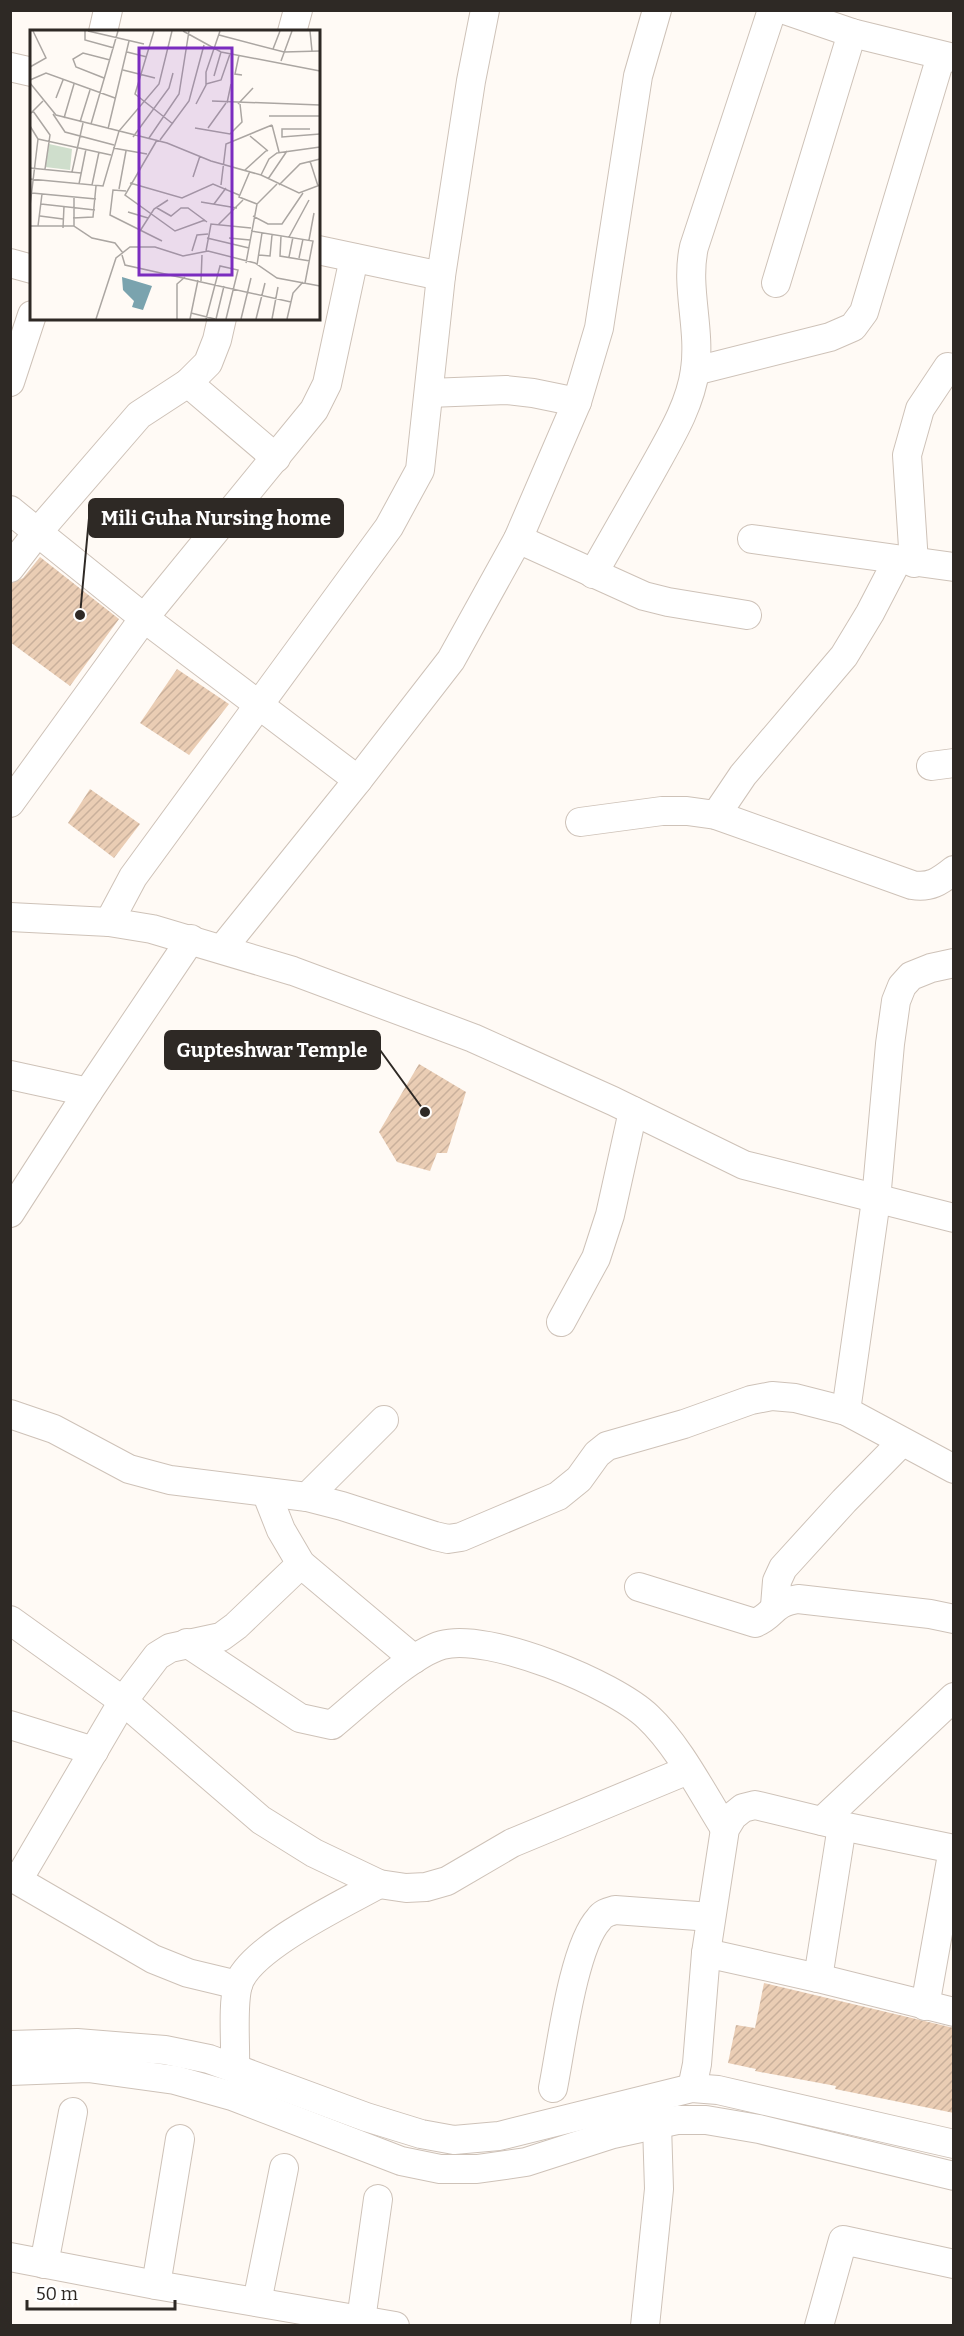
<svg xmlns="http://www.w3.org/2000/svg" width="964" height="2336" font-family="Bitter,serif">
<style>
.building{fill:url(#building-hatch)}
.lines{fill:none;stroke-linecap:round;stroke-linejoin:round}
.minor-casing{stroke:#cec2b8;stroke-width:30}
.minor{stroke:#fff;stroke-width:28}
.inset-road{fill:none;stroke:#aba6a2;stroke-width:1.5}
.view{fill:#7b2cbf;fill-opacity:0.15;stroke:#7b2cbf;stroke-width:3}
.inset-edge{fill:none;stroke:#2e2925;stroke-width:3}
.leader{fill:none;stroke:#2e2925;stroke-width:2}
.callout-dot{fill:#2e2925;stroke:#fff;stroke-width:2}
.callout{fill:#2e2925;stroke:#2e2925;stroke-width:2}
.callout-label{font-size:20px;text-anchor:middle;font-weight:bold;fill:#fff}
</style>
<defs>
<pattern id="building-hatch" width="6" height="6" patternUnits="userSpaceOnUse" patternTransform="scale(1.5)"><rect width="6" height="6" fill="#eacdb4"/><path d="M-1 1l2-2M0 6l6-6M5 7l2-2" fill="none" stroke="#c9b09b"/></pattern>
</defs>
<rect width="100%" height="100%" fill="#fffaf5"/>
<g class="building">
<polygon points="40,557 119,619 70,686 10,642 10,584 23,578"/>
<polygon points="177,669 229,704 189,755 140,723"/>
<polygon points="90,789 140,824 114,858 68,823"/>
<polygon points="419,1064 466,1092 447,1153 437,1153 430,1171 397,1162 379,1132"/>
<polygon points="764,1983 954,2028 954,2113 835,2089 836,2086 755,2071 756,2069 728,2063 736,2025 755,2028"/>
</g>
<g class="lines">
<defs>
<g id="minor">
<polyline points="785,10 852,33 954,58"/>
<polyline points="103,32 108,10"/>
<polyline points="292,32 298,10"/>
<polyline points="10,67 32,72"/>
<polyline points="318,250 441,276"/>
<polyline points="10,263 32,269"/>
<polyline points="776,283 852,33"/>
<polyline points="695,371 830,337 853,327 864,312 941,56"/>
<polyline points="10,382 32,315"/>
<polyline points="188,383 276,458"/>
<polyline points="429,393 506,390 533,393 577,402"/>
<polyline points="10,510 144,618 358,780"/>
<polyline points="518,539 644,596 668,602 747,615"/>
<polyline points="752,539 954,567"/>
<polyline points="914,563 907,455 920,409 948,367"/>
<polyline points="10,568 37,533 139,415 188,383 208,363 217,340 222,318"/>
<path d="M593,574c19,-33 38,-67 57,-100 18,-33 40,-67 45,-104 6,-42 -10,-83 -1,-123l78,-237"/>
<polyline points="931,766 954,763"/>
<polyline points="10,803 144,618 314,410 327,384 354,258"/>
<polyline points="716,815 743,775 844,656 870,613 897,561"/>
<path d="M580,822l82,-11h25l29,4 196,70c18,3 27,-3 42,-15"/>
<polyline points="10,917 109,922 152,929 293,971 473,1038 613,1101 744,1165 954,1218"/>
<polyline points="109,922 133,877 389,527 420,470 441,276 471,81 485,10"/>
<polyline points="222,949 358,780 451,660 518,539 577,402 599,328 638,76 657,10"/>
<polyline points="10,1075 88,1092"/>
<polyline points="10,1213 88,1092 191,939"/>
<polyline points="561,1322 596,1258 610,1215 633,1111"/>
<polyline points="846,1411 876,1200 890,1044 896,1001 902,986 911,976 931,968 954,963"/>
<polyline points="10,1414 54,1429 129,1469 170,1480 307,1497 342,1506 435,1536 448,1539 461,1537 558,1496 579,1479 597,1454 607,1446 684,1424 751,1400 772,1396 795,1398 846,1411 954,1469"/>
<polyline points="266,1492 281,1530 301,1564 414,1659"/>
<polyline points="307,1497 384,1420"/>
<path d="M639,1587l116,36c20,-8 16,-20 43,-24l132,15 24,5"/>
<polyline points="775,1606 777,1581 783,1568 844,1501 902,1442"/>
<polyline points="10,1620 123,1701 261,1820 314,1853 379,1884 406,1888 426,1887 447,1881 512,1843 688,1770"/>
<path d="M187,1643l113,75 32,7c27,-22 78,-71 110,-80 46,-13 172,39 206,72 30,28 55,77 77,112"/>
<polyline points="10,1725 94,1751"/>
<polyline points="822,1821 954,1697"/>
<polyline points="10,1876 153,1959 188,1973 238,1985"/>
<polyline points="18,1880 123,1701 157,1656 170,1648 221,1637 236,1626 301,1564"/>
<polyline points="706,1953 818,1978 954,2012"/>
<polyline points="818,1978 842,1826"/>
<polyline points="925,2006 953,1849"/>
<polyline points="10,2045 77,2043 165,2050 209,2059 366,2117 421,2134 454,2140 499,2136 692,2088 718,2090 954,2144"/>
<path d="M235,2068c1,-22 -3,-63 3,-83 11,-37 107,-82 141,-101"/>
<polyline points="10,2071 88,2068 175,2080 232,2096 401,2161 440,2169 477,2169 526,2162 613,2134 677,2120 706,2120 759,2129 954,2176"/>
<path d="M553,2088c8,-40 20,-141 46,-169 4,-6 9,-7 16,-9l96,7"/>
<polyline points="692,2088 697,2064 706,1953 725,1829 733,1816 743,1808 755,1805 842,1826 954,1849"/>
<polyline points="10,2257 156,2285 395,2326"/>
<polyline points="44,2264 73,2112"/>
<polyline points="156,2285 180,2139"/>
<polyline points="257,2302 284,2168"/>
<polyline points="361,2320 378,2199"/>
<polyline points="645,2326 659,2189 657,2125"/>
<polyline points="819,2326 843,2240 954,2264"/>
</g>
</defs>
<use href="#minor" class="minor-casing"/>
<use href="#minor" class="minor"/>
</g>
<g transform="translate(30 30)">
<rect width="290" height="290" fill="#fffaf5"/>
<path d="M19,114l23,5 -2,21 -25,-3z" fill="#cfdecc"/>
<path d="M92,247l30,9 -9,24 -11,-3 2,-6 -11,-11z" fill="#7aa3ae"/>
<path class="inset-road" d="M55,1v9l29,8M58,1l56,13M124,1l-19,63 38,30M153,1l38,21 99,19M280,1l2,20M189,5l65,17 36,-1M243,19l7,-18M97,22l20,5M209,25l-4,19 7,1M251,31l11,-30M0,37l16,-9 -13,-27M93,40l32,8M184,46l7,-24M74,48l-28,-11 -3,-8 10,-6 27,7M0,50l16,-7 69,25M0,53l26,32 111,28 44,18 50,14 38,18 21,-8M176,54l15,-4 9,-26M26,68l7,-18M182,71l108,4M197,73l4,-19M166,74l10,-19v-13l14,-41M208,74l15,-16M3,81l17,24 -5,34M0,84l13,-13M23,84l12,18 49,13M239,86h51M34,88l10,-34M50,92l10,-32M61,94l27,-93M242,95l7,27M0,96l8,13 -8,67M165,98l35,6 12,-12 -2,-18M178,98l18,-25M78,99l21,-88M280,99h-28v8l38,-3M220,106l18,15M103,107l36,-49 4,-15M119,108l30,-44 10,-63M8,109l73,16M127,110l-32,55 50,36 30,-11M130,110l29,-39 15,-56M83,118l34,6M280,131l8,25M0,138l51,5M215,140l22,-20M220,141l-11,26 18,7M42,142l11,-49M231,145l8,-16 8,-6 43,-6M163,147l7,-21M0,149l73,7 16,-55 40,-47 13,-53M238,149l19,-28M100,153l52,15 31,-14 26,11M49,154l7,-35M62,155l7,-33M191,155l5,-41 46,-19M249,155l21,-21 20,-5M89,159l7,-38M96,161l-13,-1 -3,25 52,26M2,163l64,6M44,167v29l18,12 23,5 8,10M171,172l36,6M11,174l54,6M184,174l12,-16M127,178l14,8 10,-8h7l19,14M98,182l20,6M10,186l23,3M223,186l15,8h14l21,-31M43,188l20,-1 3,-31M188,195l25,-25M0,196h44M8,196l4,-32M33,198l1,-22M110,201l14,-22 14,-9M221,201l62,10 -8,42M251,206l-1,20 30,5M259,207l20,-37M177,208l42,10M199,208l21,2M279,210l5,-27M162,221l5,-16 11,-1M176,221l5,-27 40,4M92,225l3,10 166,37M229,225l11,1 2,-21M259,227l4,-20M269,228l4,-19M216,233l11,-59 20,-20M227,235l5,-32M171,251l1,-26M161,283l24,6M66,289l20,-61 14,-11h25l28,9 25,-5 47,12 22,15 43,8M147,289v-35l8,-7M160,289l8,-39M176,289l14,-53 18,4 -12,49M186,289l8,-33M211,289l10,-41M226,289l9,-36M242,289l6,-32M257,289l6,-26 10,-11"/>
<path class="view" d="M109,18h93v227h-93z"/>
<rect width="290" height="290" class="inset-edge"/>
</g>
<path class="leader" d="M80 615L89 518M425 1112L380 1050"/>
<g class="callout-dot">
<circle cx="80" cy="615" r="6"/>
<circle cx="425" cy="1112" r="6"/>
</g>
<g class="callout">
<rect x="89" y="499" width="254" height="38" rx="6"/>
<rect x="165" y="1031" width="215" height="38" rx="6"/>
</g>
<g class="callout-label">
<text x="216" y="525">Mili Guha Nursing home</text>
<text x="272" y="1057">Gupteshwar Temple</text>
</g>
<rect width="964" height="2336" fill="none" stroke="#2e2925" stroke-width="24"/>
<path d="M27 2300v9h148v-9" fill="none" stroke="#2e2925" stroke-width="3"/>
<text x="36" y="2300" font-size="18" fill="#2e2925" stroke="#ffffff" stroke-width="4.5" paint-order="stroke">50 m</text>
</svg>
